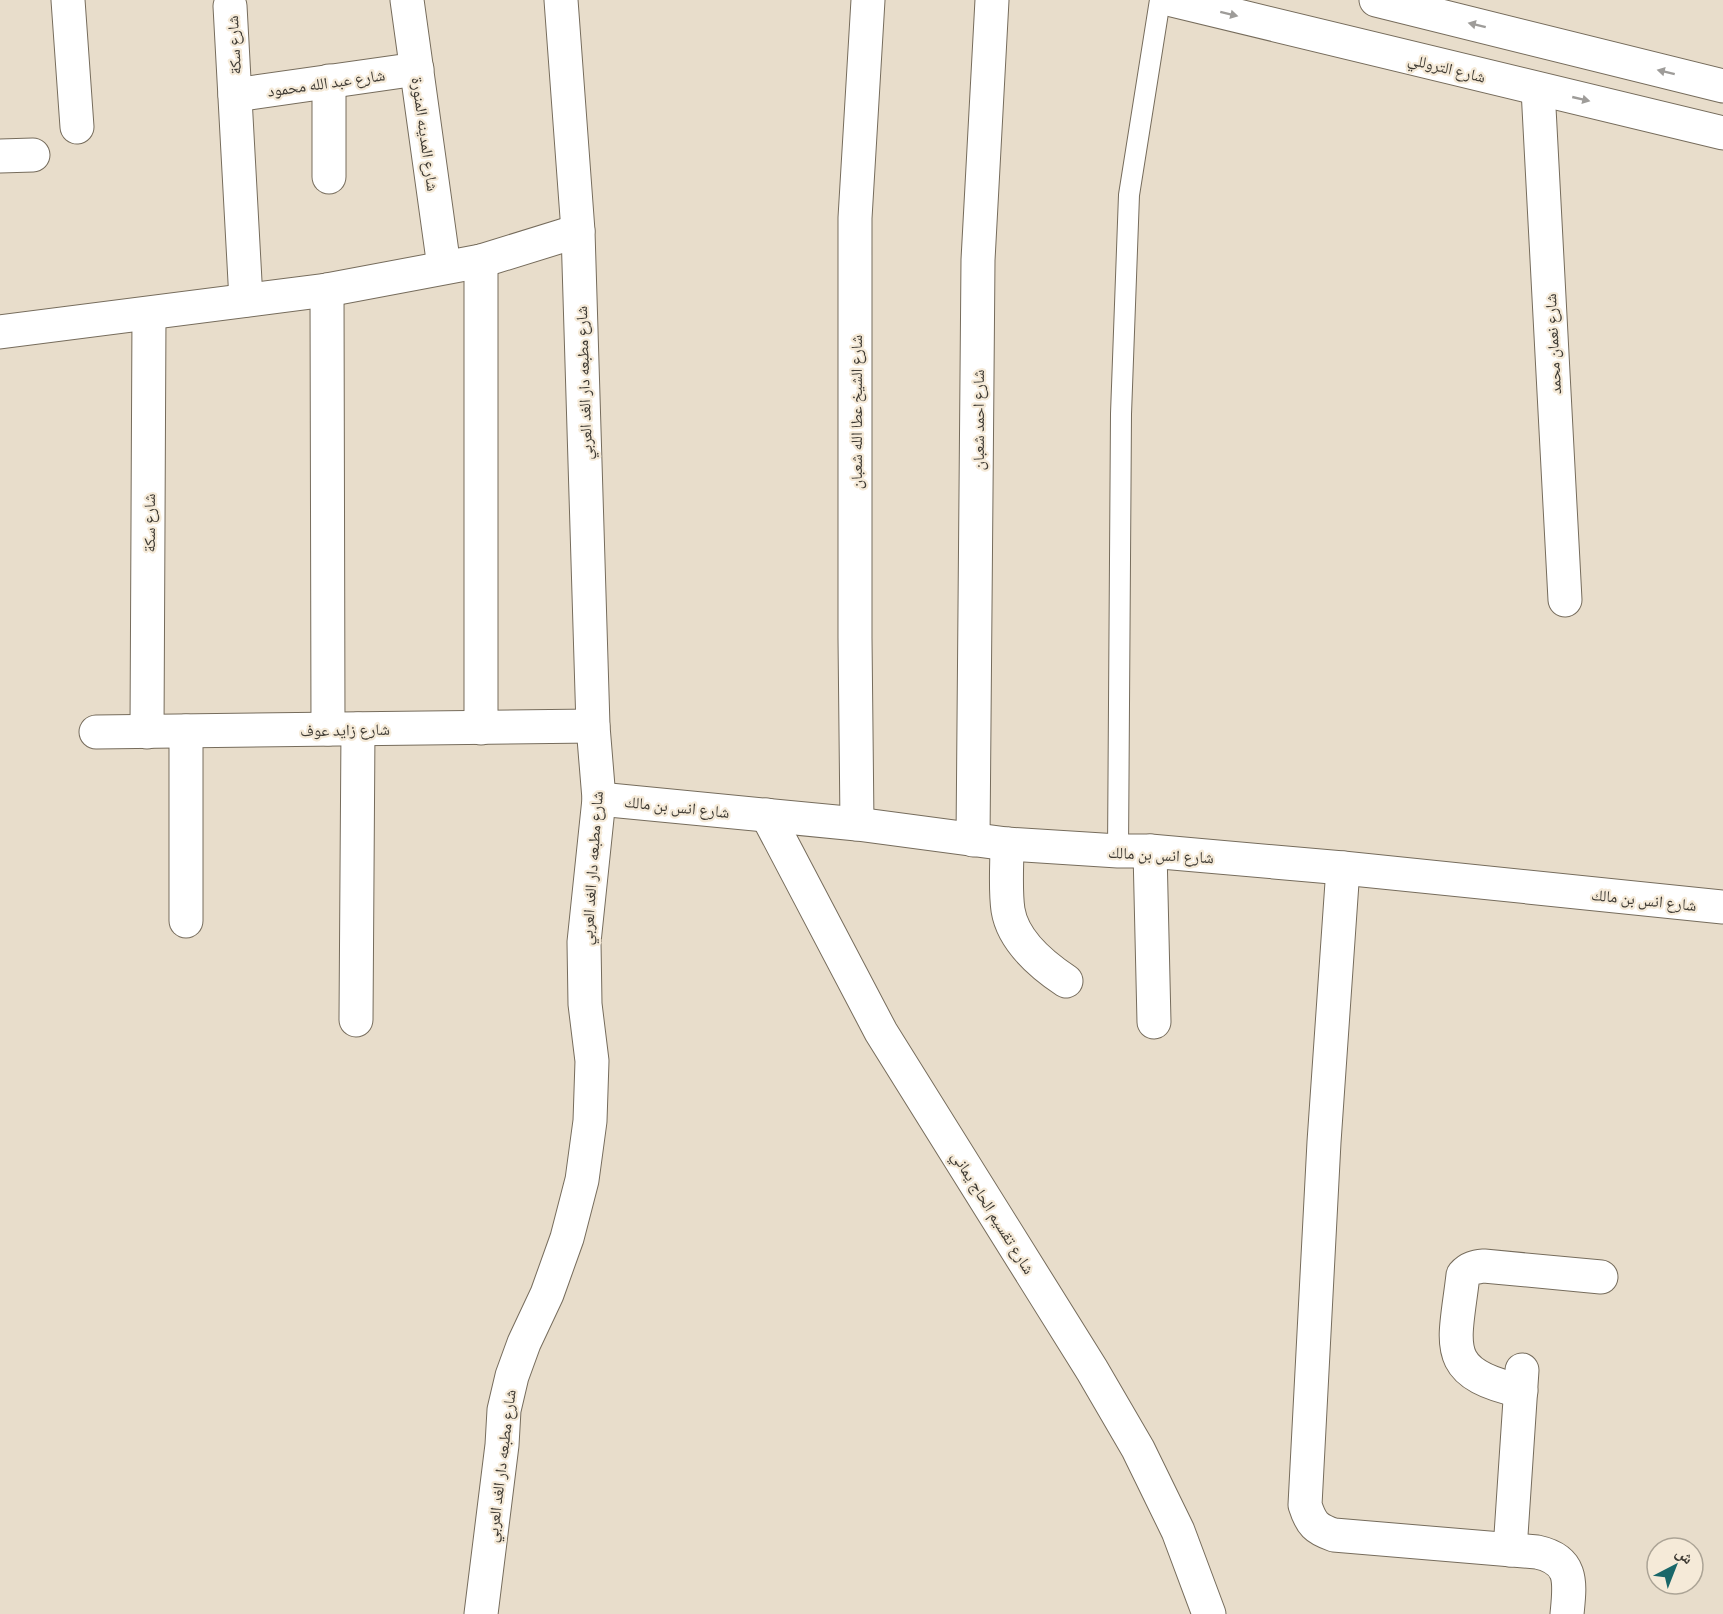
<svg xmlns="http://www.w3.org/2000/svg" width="1723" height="1614" font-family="'Exo 2','Noto Naskh Arabic',sans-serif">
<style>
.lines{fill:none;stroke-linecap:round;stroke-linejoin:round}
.lane-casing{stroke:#766c5c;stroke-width:22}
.street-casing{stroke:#766c5c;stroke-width:35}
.secondary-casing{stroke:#766c5c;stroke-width:35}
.lane{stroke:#fff;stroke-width:20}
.street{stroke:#fff;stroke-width:33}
.secondary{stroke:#fff;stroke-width:33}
.oneway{fill:#9e9c99}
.labels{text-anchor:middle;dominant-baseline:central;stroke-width:4.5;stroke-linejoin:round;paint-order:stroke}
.street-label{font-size:16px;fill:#3e3a33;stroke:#f5ead8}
</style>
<rect width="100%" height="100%" fill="#e8ddcb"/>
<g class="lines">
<defs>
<polyline id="lane" points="1118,851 1121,414 1129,195 1160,0"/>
<g id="street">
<polyline points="68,0 77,127"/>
<polyline points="407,0 444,267"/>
<polyline points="230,6 246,300"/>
<polyline points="329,81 329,177"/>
<polyline points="1538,89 1565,600"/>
<polyline points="235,95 417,69"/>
<polyline points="0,156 33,155"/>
<polyline points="327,290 328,729"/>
<polyline points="0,332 327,290 481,261 578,231"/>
<polyline points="481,728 481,261"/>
<polyline points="186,731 186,921"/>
<polyline points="96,732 593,726"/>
<polyline points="147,732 149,314"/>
<polyline points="599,799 857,824 1007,844 1118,851 1150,851 1343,868 1723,907"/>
<polyline points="767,815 881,1032 1092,1370 1138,1449 1178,1531 1209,1614"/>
<polyline points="857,824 855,638 855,218 868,0"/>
<polyline points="973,840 978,260 992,0"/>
<path d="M1007,844c0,21 -2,46 1,66 5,31 34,55 58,71"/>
<polyline points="1150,851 1154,1022"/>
<path d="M1343,868l-19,274 -19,363c6,19 11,24 29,30l203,17c37,8 33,31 30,62"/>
<polyline points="356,1020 358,729"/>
<path d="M1521,1391c-82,-18 -66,-46 -58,-116 6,-7 12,-8 21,-9l117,11"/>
<polyline points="1510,1550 1522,1370"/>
<polyline points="481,1614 502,1445 504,1410 512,1376 524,1343 547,1294 567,1238 582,1180 590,1121 592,1061 585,1004 584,942 599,799 593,726 578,231 561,0"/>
</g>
<g id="secondary">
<polyline points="1172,0 1723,133"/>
<polyline points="1376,0 1723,86"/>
</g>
</defs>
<use href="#lane" class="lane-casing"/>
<use href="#street" class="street-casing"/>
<use href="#secondary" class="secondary-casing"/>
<use href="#lane" class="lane"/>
<use href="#street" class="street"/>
<use href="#secondary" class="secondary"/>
</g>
<defs><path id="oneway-solid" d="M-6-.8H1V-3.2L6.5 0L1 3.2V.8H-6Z" transform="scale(1.5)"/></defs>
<g class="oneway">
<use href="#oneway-solid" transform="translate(1229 14) rotate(14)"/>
<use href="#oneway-solid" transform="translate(1477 25) rotate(-166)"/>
<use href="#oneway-solid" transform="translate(1666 72) rotate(-166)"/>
<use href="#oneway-solid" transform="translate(1581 99) rotate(13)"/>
</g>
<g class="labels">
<g class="street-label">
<text transform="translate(233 45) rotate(-93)">شارع سكة</text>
<text transform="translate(1447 67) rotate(14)">شارع التروللي</text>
<text transform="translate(326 82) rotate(-8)">شارع عبد الله محمود</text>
<text transform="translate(426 134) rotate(82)">شارع المدينه المنورة</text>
<text transform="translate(1552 344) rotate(-93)">شارع نعمان محمد</text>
<text transform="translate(583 383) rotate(-92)">شارع مطبعه دار الغد العربي</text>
<text transform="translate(855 412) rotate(-90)">شارع الشيخ عطا الله شعبان</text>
<text transform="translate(977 420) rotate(-90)">شارع احمد شعبان</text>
<text transform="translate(148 523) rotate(-90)">شارع سكة</text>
<text transform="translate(345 729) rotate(-1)">شارع زايد عوف</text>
<text transform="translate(677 806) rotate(6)">شارع انس بن مالك</text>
<text transform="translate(1161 854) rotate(3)">شارع انس بن مالك</text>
<text transform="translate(591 868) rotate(-86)">شارع مطبعه دار الغد العربي</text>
<text transform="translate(1644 899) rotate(6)">شارع انس بن مالك</text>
<text transform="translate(994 1212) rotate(58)">شارع تقسيم الحاج يماني</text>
<text transform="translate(500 1466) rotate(-83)">شارع مطبعه دار الغد العربي</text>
</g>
</g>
<g transform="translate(1675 1566) rotate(42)"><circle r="28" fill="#f5ead8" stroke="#aca496" stroke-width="1.5"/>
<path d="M0-4.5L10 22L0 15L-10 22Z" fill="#196769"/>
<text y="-9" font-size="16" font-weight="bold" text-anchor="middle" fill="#3e3a33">ش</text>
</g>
</svg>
